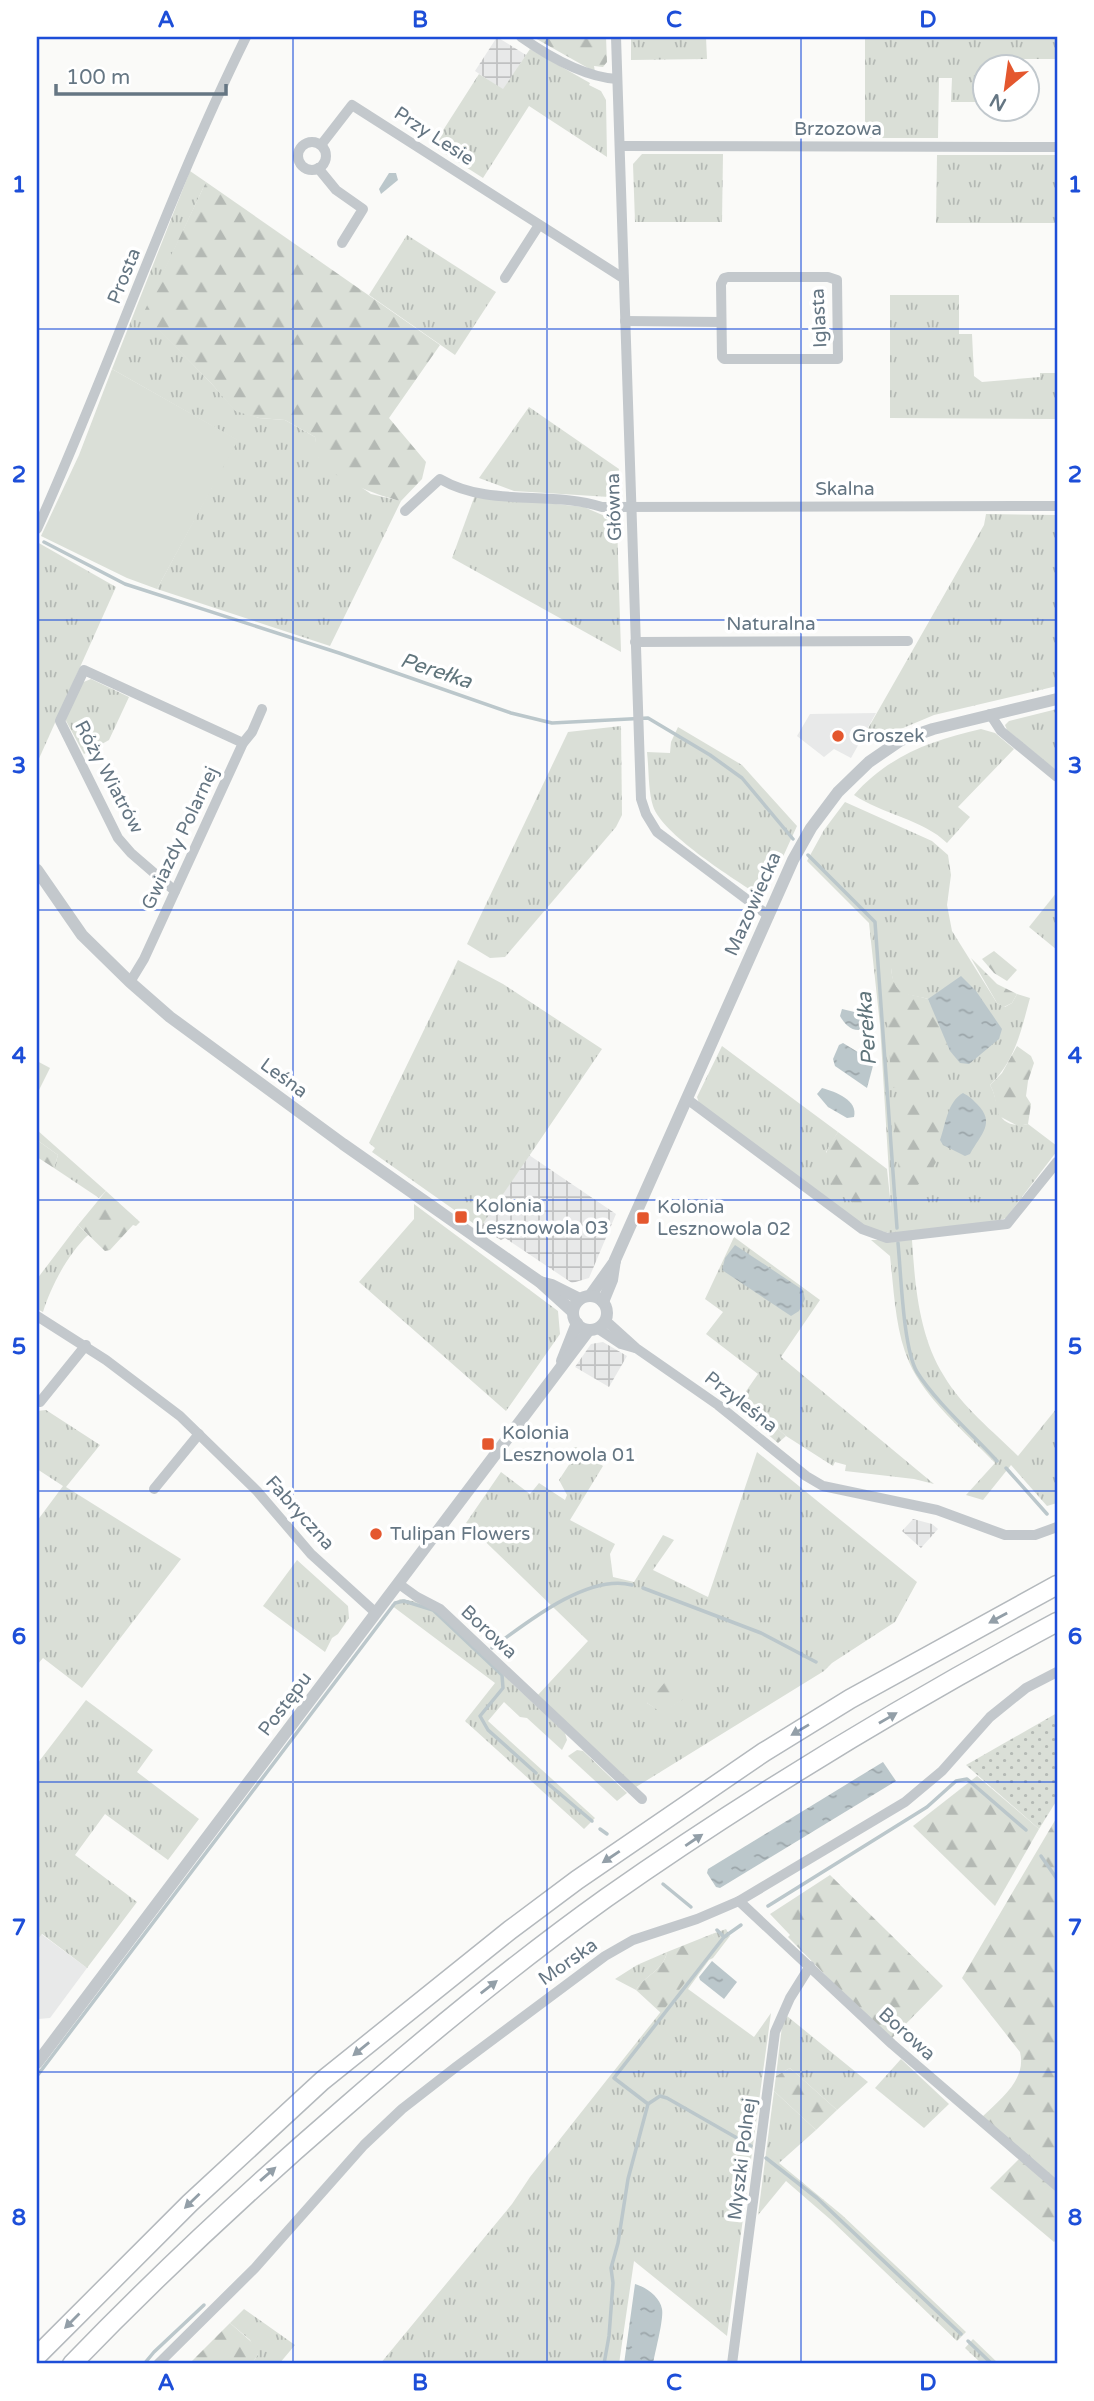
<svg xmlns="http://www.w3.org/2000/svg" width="1094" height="2401" font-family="'Varela Round',sans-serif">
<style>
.built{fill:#e8e9e9}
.industrial{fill:url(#industrial-grid)}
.grass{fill:url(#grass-tufts);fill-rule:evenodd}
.forest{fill:url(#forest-firs)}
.park{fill:url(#park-dots)}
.pitch{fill:#dadfd7}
.water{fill:url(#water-ripples)}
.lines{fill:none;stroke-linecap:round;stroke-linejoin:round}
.stream{stroke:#bbc7cb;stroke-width:3.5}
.motorway-casing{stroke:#b4b9bd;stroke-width:21}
.minor{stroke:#c3c8cc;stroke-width:10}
.tertiary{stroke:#c3c8cc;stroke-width:12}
.motorway{stroke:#fff;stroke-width:18}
.oneway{fill:#939fa8}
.grid{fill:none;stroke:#1d4ed8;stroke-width:2;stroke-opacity:0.55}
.poi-dot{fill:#e4572e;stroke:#fff;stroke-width:2.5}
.labels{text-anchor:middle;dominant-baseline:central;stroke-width:7;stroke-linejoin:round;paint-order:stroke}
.street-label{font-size:19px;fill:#657683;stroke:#fff}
.poi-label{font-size:19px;fill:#657683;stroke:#fff;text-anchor:start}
.water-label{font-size:21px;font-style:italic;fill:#60757c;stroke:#fff}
.neatline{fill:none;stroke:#1d4ed8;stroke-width:2.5}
.grid-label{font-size:23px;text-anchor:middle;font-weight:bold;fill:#1d4ed8}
</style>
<defs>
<pattern id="industrial-grid" width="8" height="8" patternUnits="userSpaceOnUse" patternTransform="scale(1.75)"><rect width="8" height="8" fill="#e8e9e9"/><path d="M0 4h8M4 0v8" fill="none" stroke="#c0c1c2"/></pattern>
<pattern id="grass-tufts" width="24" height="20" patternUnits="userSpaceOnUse" patternTransform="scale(1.75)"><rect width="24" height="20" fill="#dadfd7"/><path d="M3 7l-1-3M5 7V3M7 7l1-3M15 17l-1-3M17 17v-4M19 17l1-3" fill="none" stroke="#b4b9b4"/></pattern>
<pattern id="forest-firs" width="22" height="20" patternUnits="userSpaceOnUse" patternTransform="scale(1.75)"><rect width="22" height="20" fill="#dadfd7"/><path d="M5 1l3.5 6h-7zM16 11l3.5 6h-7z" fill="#b4b9b4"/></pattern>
<pattern id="park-dots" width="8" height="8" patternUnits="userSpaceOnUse" patternTransform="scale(1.75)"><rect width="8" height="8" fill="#dadfd7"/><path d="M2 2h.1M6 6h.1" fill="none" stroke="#b4b9b4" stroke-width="1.8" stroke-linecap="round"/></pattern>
<pattern id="water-ripples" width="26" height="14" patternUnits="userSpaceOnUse" patternTransform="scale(1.75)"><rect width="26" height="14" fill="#bbc7cb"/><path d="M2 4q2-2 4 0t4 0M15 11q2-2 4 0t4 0" fill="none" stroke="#9ca6aa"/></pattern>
</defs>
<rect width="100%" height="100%" fill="#fafaf8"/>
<g class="built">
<polygon points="876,713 851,758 834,749 824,757 797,736 810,714"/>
<polygon points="41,1934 87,1968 50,2018 38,2019 37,1940"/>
</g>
<g class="industrial">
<polygon points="497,37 526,55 503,90 475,71"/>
<polygon points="529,1155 616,1214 589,1278 572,1283 505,1238 501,1240 480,1228"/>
<polygon points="603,1342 627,1356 609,1387 575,1367 591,1344"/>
<polygon points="913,1519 932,1524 938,1529 921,1548 902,1531"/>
</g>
<g class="grass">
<polygon points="631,37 706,37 707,59 631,60"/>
<polygon points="865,37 1057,37 1057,59 1024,59 1024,66 986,66 985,102 951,102 952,78 939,78 938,138 865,138"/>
<polygon points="530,49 590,83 589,85 601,91 606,100 607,157 529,106 483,178 433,146 479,74 503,89"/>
<polygon points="642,154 723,154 722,222 635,222 633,164"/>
<polygon points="937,155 1057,155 1057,223 936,223"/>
<polygon points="190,171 206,182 144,314 211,383 235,410 259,418 285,420 315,437 319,458 371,494 401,501 330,646 157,589 237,440 112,369"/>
<polygon points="407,235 496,292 455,355 369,295"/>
<polygon points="890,295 959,295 959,334 972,334 974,376 982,382 1040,377 1040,373 1057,373 1057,419 890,418"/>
<polygon points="529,407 619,469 617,490 609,497 514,491 479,478"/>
<polygon points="475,495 584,507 607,517 617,524 621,652 452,558"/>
<polygon points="986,514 1057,515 1057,686 934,715 877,739 866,732 984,525"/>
<polygon points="37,542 116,587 37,763"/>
<polygon points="91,679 129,697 109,740 84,754 65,719 81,683"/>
<polygon points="1057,709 1057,771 1007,730 1005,725 1009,721"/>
<polygon points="621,726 622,815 616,827 505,957 490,958 467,944 568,732"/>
<path d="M678,727l64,38 55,61 -31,68 -5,2 -6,-3c-25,-17 -93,-59 -102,-87 -5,-16 -4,-37 -6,-54l23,1 1,-11z"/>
<path d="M981,729l14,4 19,16 -56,58 12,10 -23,26c-23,-23 -65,-29 -93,-48 34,-39 78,-55 127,-66z"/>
<path d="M845,802l87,39 16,14 3,20 -4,30 5,26 45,72 8,4 7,-4 5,-9 13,4c-9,33 -15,63 -40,87 11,18 2,45 38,39l29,22v5l-51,67 -13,5 -100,11 -29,-7 -165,-124 -2,-6 25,-51 116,86 -12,20 65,55 -11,-182 -11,-102 -62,-62 17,-31zM883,968h8c3,31 13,24 37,31l7,21 -41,68z"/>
<polygon points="1057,892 1057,950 1029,927"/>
<polygon points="458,960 503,984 602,1049 480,1228 372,1152 375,1148 369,1143"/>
<polygon points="37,1061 50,1068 37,1094"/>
<polygon points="37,1130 106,1191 99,1198 54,1168 58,1155 37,1140"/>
<polygon points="414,1204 558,1311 560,1334 506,1411 359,1282 414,1219"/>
<path d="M78,1225l10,10c-20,19 -37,51 -45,77l-6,-3v-30z"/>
<polygon points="734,1237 820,1300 781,1357 934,1484 914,1479 845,1471 846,1465 835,1462 833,1466 786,1436 742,1397 758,1374 706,1334 723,1312 705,1299"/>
<path d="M871,1240h41c3,46 7,96 32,136 18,31 49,55 74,80l39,-48v95l-10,3 -36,-41 -28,35 -17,-5 29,-32c-28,-29 -70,-64 -86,-101 -14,-32 -15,-72 -19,-106z"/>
<polygon points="46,1410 100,1445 66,1487 181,1559 82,1688 43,1658 37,1665 37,1521 63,1486 37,1469 37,1411"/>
<path d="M576,1447l27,19 -33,54 45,24 -5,10 3,23 21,5 29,-47 11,5 -21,30 55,27 49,-145 160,130 -22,40 -63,41 -8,8 -188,116 -99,-91 51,-55 -122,-118 35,-51 29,22 9,-11 26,17 2,-5 -8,-15 15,-23 -9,-6zM690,1688l-9,12 -19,12 -15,-9z"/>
<polygon points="297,1560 348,1606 349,1618 338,1634 332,1638 325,1652 263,1606"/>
<polygon points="400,1599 413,1601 432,1608 565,1733 567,1740 562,1750 527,1718 520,1717 504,1702 488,1721 595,1818 584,1829 465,1721 495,1683 391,1605"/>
<polygon points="86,1700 153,1750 137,1772 199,1819 168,1860 105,1814 75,1855 137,1902 87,1968 42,1934 37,1940 37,1764"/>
<polygon points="577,1750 583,1751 627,1793 617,1801 568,1756"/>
<polygon points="726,1929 730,1936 713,1958 709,1960 688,1989 754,2037 771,2013 727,2336 634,2261 619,2364 380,2364 512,2204 530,2177 716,1942 712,1934"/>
<path d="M667,1952c-4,19 -21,22 -31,38l-21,-11 22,-14z"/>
<polygon points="787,2016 868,2082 837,2110 790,2068 776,2076 782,2026"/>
<polygon points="901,2059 949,2104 924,2128 875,2088"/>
<polygon points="774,2091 816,2130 779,2163 842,2215 966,2332 957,2341 831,2220 786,2181 758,2215"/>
<polygon points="244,2309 295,2345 279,2364 252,2364 258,2354 250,2340 230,2323"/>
<polygon points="973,2339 999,2364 982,2364 965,2348"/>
</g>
<g class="forest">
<polygon points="533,37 606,37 607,62 603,67 594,66 595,72"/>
<path d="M206,182l234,163 -51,73 37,44 -4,17 -21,22c-22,-5 -70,-22 -82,-42 -3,-6 -3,-15 -4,-22l-30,-17 -26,-2 -24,-7 -24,-28 -68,-69z"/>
<polygon points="994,951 1017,970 1007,981 994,973 982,959"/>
<polygon points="971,958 997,984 1017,994 1012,1003 1004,1007 997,1003"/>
<path d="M882,968h9c3,29 14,24 37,31l22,52c-14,32 -25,29 -57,37z"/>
<path d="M1017,1046l14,10 3,7 -6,18 -2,15 5,8 -3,20 -10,2 -19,-10c-4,-11 -3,-21 -9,-31l12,-12z"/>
<path d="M915,1104l21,4 11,11 -7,21 3,5c-8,24 -19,39 -42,51l-8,-89z"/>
<path d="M838,1132l49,37 4,38c-7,0 -16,2 -23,1 -25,-6 -50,-28 -41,-57 2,-6 7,-13 11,-19z"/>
<polygon points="37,1140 58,1155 54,1168 37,1157"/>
<polygon points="106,1191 140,1222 136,1226 133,1225 110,1250 105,1251 78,1225"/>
<polygon points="742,1397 786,1436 778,1443 734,1406"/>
<polygon points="673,1673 691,1688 682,1700 662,1713 647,1703"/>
<polygon points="977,1776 1039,1829 995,1906 913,1826"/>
<path d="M1057,1817v363l-75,-63c18,-18 45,-37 38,-65l-58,-74z"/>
<polygon points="830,1875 943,1986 892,2038 845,1995 788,1937 790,1935 770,1914"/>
<path d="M712,1934l5,8 -56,71 -25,-23c10,-16 27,-19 31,-38z"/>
<polygon points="790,2068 837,2110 816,2130 774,2091 776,2076"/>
<polygon points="1021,2157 1057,2190 1057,2239 1054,2242 990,2188"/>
<polygon points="230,2323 257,2347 258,2354 252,2364 189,2364"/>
</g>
<polygon class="park" points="1057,1713 1057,1800 1039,1829 966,1765"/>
<polygon class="pitch" points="112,369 238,440 157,589 127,578 41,536 79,455"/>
<g class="water">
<polygon points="389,173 396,173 398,180 381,194 379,189"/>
<polygon points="961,976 976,991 1002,1029 999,1039 969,1064 960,1063 950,1051 928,999"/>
<path d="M842,1009l21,5 4,5 -3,10c-11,4 -19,-4 -24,-13z"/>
<polygon points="843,1043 874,1062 867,1088 835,1066 833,1059 839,1045"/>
<path d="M822,1088c14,4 36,12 32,29l-7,1 -19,-11 -11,-13z"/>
<path d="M963,1093c6,3 9,6 14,11 19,19 4,30 -7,50l-5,2 -22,-11 -3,-5c6,-16 7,-38 23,-47z"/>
<polygon points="735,1245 803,1290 805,1299 799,1311 791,1316 722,1270 725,1258"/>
<polygon points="883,1762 896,1781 720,1888 716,1887 707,1873 708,1869"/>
<polygon points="712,1961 737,1982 724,1999 700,1980 699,1977"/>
<path d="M635,2284c11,3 25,13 27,25 2,10 -7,43 -9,55h-29z"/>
</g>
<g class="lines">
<g class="stream">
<polyline points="44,542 125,584 339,653 511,713 552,723 648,718 710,755 742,778 793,839"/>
<polyline points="808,855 875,922 897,1228"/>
<path d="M898,1243c3,30 5,105 19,129 17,28 57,64 80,89"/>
<polyline points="1006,1468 1047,1514"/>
<polyline points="643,1588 761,1633 816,1662"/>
<path d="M492,1648c34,-25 96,-75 140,-63"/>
<polyline points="546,1782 592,1821"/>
<polyline points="600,1829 607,1834"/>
<polyline points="1041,1856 1057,1879"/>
<polyline points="663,1884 691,1907"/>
<polyline points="768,1906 927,1807 956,1781 967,1779 1026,1830"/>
<polyline points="724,1937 741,1925"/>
<polyline points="37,2076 395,1603 404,1601 433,1610 502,1675 503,1688 480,1716 488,1730 536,1773"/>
<polyline points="648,2104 614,2078 724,1937 717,1930"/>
<polyline points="766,2158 817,2198 961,2334"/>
<polyline points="968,2341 992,2364"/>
<polyline points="144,2364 154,2352 204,2305"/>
<polyline points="604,2364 609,2336 613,2283 611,2268 618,2243 628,2179 648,2104 660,2096 667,2098 751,2146"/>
</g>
<defs>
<g id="motorway">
<polyline points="37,2356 190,2203 322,2081 510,1930 577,1880 764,1752 850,1699 1057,1585"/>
<path d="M72,2364c87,-90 177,-174 272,-256 84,-73 171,-145 262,-210 144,-101 296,-193 451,-276"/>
</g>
</defs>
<use href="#motorway" class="motorway-casing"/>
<g class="minor">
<path d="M521,37c27,19 62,40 96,42"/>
<polyline points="616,37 641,799 646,814 657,832 769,916"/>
<circle cx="312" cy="156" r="14"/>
<polyline points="321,145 352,105 623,278"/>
<polyline points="620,146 1057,147"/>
<polyline points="318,168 336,190 363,209 342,243"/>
<polygon points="728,277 828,277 837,280 838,359 724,359 722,357 721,284 724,278"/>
<polyline points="505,278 539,225"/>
<polyline points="625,321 721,322"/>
<path d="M405,511l35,-32c50,29 110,11 162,28l455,-1"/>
<path d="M37,529c73,-162 130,-332 209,-492"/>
<polyline points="635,642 908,641"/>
<polyline points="990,714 1001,731 1057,777"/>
<polyline points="175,891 131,853 118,838 60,721 84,670 243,743"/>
<polyline points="130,982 144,959 243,743 252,732 262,709"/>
<polyline points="687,1099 862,1229 887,1238 1007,1224 1057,1162"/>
<polyline points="37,1316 106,1360 180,1416 257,1491 311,1554 376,1613"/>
<polyline points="605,1320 636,1348 718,1405 806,1476 823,1486 937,1510 1005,1535 1035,1535 1057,1527"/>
<polyline points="597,1328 621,1344 635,1348"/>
<polyline points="40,1402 86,1345"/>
<polyline points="154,1489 199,1434"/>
<polyline points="399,1584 417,1597 440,1609 642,1799"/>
<polyline points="739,1901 892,2044 1057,2186"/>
<polyline points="158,2364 255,2268 364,2145 402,2109 456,2067 605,1956 633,1940 697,1919 739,1901 905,1802 942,1771 990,1717 1026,1688 1057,1672"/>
<polyline points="732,2364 775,2032 790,1998 810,1966"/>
</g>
<g class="tertiary">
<polyline points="37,870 82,935 130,982 170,1017 343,1144 540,1282 573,1312"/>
<polyline points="540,1282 552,1285 580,1299"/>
<polyline points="590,1296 615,1261"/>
<circle cx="590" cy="1313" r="17"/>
<polyline points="603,1302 612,1280 615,1260 793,860 811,828 838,792 869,762 901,740 933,729 1057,699"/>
<polyline points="562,1361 577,1323"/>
<polyline points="37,2063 589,1330"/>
</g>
<use href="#motorway" class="motorway"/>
</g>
<defs><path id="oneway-solid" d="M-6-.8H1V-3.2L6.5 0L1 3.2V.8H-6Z" transform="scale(1.75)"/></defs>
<g class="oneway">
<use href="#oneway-solid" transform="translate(998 1618) rotate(151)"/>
<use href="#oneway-solid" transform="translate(888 1718) rotate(-30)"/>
<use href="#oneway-solid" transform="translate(800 1730) rotate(149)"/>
<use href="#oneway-solid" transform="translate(694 1840) rotate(-34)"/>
<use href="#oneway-solid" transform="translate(611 1857) rotate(146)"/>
<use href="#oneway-solid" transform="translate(489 1987) rotate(-38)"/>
<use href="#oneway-solid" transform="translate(361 2049) rotate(141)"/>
<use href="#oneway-solid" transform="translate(268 2174) rotate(-41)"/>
<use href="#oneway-solid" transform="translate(192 2201) rotate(136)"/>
<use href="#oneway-solid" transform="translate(72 2321) rotate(135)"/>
</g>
<path class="grid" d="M293,37v2327M547,37v2327M801,37v2327M37,329h1020M37,620h1020M37,910h1020M37,1200h1020M37,1491h1020M37,1782h1020M37,2072h1020"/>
<g class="poi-dot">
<circle cx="838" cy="736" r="7"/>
<rect x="454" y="1210" width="14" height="14" rx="3.5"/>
<rect x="636" y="1211" width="14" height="14" rx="3.5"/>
<rect x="481" y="1437" width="14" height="14" rx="3.5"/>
<circle cx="376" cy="1534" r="7"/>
</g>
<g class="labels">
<g class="street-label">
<text x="838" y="129">Brzozowa</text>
<text transform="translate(434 136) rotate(33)">Przy Lesie</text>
<text transform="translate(124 276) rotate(-68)">Prosta</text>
<text transform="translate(819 318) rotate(-93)">Iglasta</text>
<text x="845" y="489">Skalna</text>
<text transform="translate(614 507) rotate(-92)">Główna</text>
<text x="771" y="624">Naturalna</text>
<text transform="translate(109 777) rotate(62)">Róży Wiatrów</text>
<text transform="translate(180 838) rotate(-65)">Gwiazdy Polarnej</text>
<text transform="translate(753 904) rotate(-66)">Mazowiecka</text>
<text transform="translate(284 1078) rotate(36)">Leśna</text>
<text transform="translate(741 1402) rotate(38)">Przyleśna</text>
<text transform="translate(300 1513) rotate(48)">Fabryczna</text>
<text transform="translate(489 1632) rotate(43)">Borowa</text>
<text transform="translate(285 1704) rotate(-53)">Postępu</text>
<text transform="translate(568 1962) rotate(-35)">Morska</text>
<text transform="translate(907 2034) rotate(42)">Borowa</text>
<text transform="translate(742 2159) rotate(-83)">Myszki Polnej</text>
</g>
<g class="poi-label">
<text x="852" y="736">Groszek</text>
<text x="475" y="1206">Kolonia<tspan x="475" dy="22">Lesznowola 03</tspan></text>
<text x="657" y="1207">Kolonia<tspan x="657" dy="22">Lesznowola 02</tspan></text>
<text x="502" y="1433">Kolonia<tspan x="502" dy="22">Lesznowola 01</tspan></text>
<text x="390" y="1534">Tulipan Flowers</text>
</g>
<g class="water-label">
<text transform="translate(436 671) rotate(18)">Perełka</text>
<text transform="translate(867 1029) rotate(-94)">Perełka</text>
</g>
</g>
<rect width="1094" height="2401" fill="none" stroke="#ffffff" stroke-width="77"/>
<g transform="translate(1006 88) rotate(209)"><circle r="33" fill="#ffffff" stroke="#c1c8cd" stroke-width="2"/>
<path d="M0-5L12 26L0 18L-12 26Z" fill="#e4572e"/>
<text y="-10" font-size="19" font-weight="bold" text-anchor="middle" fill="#657683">N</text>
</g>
<path d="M56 84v10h170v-10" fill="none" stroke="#657683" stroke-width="3.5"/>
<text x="66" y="84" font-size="21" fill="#657683" stroke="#ffffff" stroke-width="5" paint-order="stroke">100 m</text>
<rect x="38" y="38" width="1018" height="2324" class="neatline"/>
<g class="grid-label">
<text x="166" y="27">A</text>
<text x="420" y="27">B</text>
<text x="674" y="27">C</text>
<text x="928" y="27">D</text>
<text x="19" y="192">1</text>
<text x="1075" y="192">1</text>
<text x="19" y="482">2</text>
<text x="1075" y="482">2</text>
<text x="19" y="773">3</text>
<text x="1075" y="773">3</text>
<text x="19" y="1063">4</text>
<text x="1075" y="1063">4</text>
<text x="19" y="1354">5</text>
<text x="1075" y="1354">5</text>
<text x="19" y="1644">6</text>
<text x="1075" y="1644">6</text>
<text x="19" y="1935">7</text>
<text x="1075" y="1935">7</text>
<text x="19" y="2225">8</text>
<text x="1075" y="2225">8</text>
<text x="166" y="2390">A</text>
<text x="420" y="2390">B</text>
<text x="674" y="2390">C</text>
<text x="928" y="2390">D</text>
</g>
</svg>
